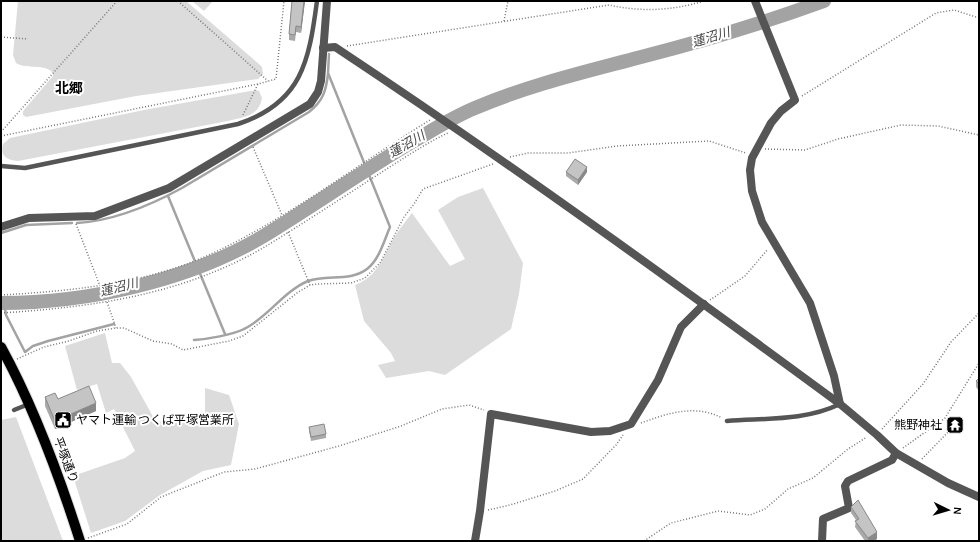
<svg xmlns="http://www.w3.org/2000/svg" width="980" height="542" font-family="'Alegreya Sans','Noto Sans JP',sans-serif">
<style>
.green{fill:#dcdcdc}
.lines{fill:none;stroke-linecap:round;stroke-linejoin:round}
.stream{stroke:#a3a3a3;stroke-width:2.5}
.river{stroke:#a3a3a3;stroke-width:14}
.primary-casing{stroke:#dbdbdb;stroke-width:12}
.path{stroke:#777;stroke-width:1.5;stroke-dasharray:1 2;stroke-linecap:butt}
.service{stroke:#555;stroke-width:4.5}
.minor{stroke:#555;stroke-width:8}
.primary{stroke:#000;stroke-width:10}
.wall{fill:#a9a9a9}
.shaded-wall{fill:#898989}
.building{fill:#c4c4c4;stroke:#898989}
.labels{text-anchor:middle;dominant-baseline:central;stroke-width:4;stroke-linejoin:round;paint-order:stroke}
.poi-label{font-size:12px;fill:#000;stroke:#fff;text-anchor:start}
.street-label{font-size:12px;fill:#000;stroke:#fff}
.water-label{font-size:13px;font-style:italic;fill:#444;stroke:#fff}
.quarter-label{font-size:14px;font-weight:bold;fill:#000;stroke:#fff}
</style>
<rect width="100%" height="100%" fill="#fff"/>
<g class="green">
<path d="M18,1h168l73,63 3,3 1,7 -5,5 -122,17 -110,21 -3,-2v-4l30,-35v-3c-8,-10 -26,-3 -37,-10l-3,-8z"/>
<polygon points="192,1 213,1 204,11"/>
<path d="M256,90l3,1 3,7c-3,18 -18,19 -34,23l-210,40c-12,-1 -18,-5 -15,-17l7,-6 134,-28z"/>
<path d="M483,188l40,75 -4,31 -8,35 -66,46 -16,-4 -43,7 -8,-13 17,-4 -4,-8 -27,-32 -9,-36c23,-8 28,-29 40,-49 5,-8 11,-15 17,-23l38,53 15,-7 -27,-49 20,-13z"/>
<polygon points="105,333 112,363 120,363 131,377 156,422 205,417 205,388 229,395 239,424 231,465 203,471 160,495 125,521 91,533 73,476 125,458 135,451 114,409 106,413 97,384 77,390 65,346"/>
<polygon points="16,417 63,541 1,541 1,420"/>
</g>
<g class="lines">
<g class="stream">
<polyline points="168,196 225,334"/>
<path d="M77,223c36,-2 74,-18 105,-35l127,-76c14,-11 17,-21 19,-38"/>
<polyline points="1,233 26,225 72,223"/>
<polyline points="4,303 6,315 25,352 33,346 48,341 114,324"/>
<path d="M194,340c14,-1 38,-5 50,-11 22,-10 40,-38 64,-48 19,-7 42,1 59,-12 12,-9 17,-28 23,-42l-62,-154 1,-19"/>
</g>
<path class="river" d="M1,303c86,0 186,-22 261,-66 51,-31 99,-65 150,-95 21,-12 41,-25 63,-34 54,-23 110,-36 166,-51 62,-16 123,-34 183,-56"/>
<defs>
<path id="primary" d="M1,347c34,62 58,128 79,194"/>
</defs>
<use href="#primary" class="primary-casing"/>
<g class="path">
<polyline points="178,1 268,81"/>
<polyline points="504,21 508,1"/>
<polyline points="1,37 28,39"/>
<path d="M347,46l262,-41c32,7 62,6 95,-4"/>
<polyline points="802,96 936,13 954,10 979,18"/>
<polyline points="243,115 258,84"/>
<polyline points="1,132 117,1"/>
<polyline points="1,136 258,84 276,79 284,1"/>
<polyline points="253,147 282,215"/>
<polyline points="765,149 805,150 838,139 901,125 938,126 979,135"/>
<polyline points="510,157 528,153 568,153 617,146 709,141 746,153"/>
<polyline points="76,224 100,286"/>
<polyline points="288,232 310,285"/>
<path d="M1,295c71,-4 144,-11 210,-41 76,-35 147,-90 219,-134"/>
<polyline points="710,300 745,276 768,249"/>
<polyline points="107,302 116,328"/>
<path d="M1,313c93,-6 180,-18 262,-65 41,-25 82,-52 122,-78 21,-13 41,-27 63,-37"/>
<polyline points="17,359 44,347 69,341 97,331 116,328 124,328 153,341 172,344 183,350 229,341 243,336 297,293 310,285 318,284 351,283 365,278 380,263 404,217 414,204 423,189 493,164"/>
<path d="M641,423c27,-10 55,-19 81,-5"/>
<polyline points="882,429 923,384 951,342 979,313"/>
<polyline points="903,448 945,418 979,363"/>
<polyline points="922,459 951,429"/>
<polyline points="488,510 510,505 555,491 583,479 616,445 623,435"/>
<polyline points="88,538 127,524 161,497 224,472 255,469 339,446 401,426 442,409 469,405 484,410"/>
<polyline points="644,541 671,523 718,511 750,515 765,509 788,489 813,478 848,449 867,437"/>
</g>
<g class="service">
<path d="M1,166l24,2 213,-44c64,-21 71,-63 79,-123"/>
<polyline points="14,410 29,404"/>
<path d="M727,421c38,-3 78,0 113,-17"/>
</g>
<g class="minor">
<polyline points="755,1 795,100 781,111 771,123 752,158 750,170 752,191 762,222 810,303 834,376 840,404"/>
<path d="M323,48l12,-1c172,114 339,235 505,357l37,31 19,18 52,30 31,14"/>
<polyline points="1,227 29,218 95,216 169,188 310,104 318,92 321,81 327,1"/>
<polyline points="475,541 480,511 491,414 591,432 610,431 631,424 658,380 681,327 704,304"/>
<polyline points="822,541 823,519 849,508 845,486 848,481 892,460 896,453"/>
</g>
<use href="#primary" class="primary"/>
</g>
<g class="wall">
<polygon points="292,1 305,1 301,33 296,32 295,41 289,40 289,34"/>
<polygon points="566,172 587,172 578,185 566,176"/>
<polygon points="979,378 979,391 976,387 976,381"/>
<polygon points="45,397 96,411 55,429 45,406"/>
<polygon points="950,423 960,426 955,430 950,425"/>
<polygon points="309,427 326,434 326,438 311,441 309,431"/>
<polygon points="851,507 877,539 873,541 865,541 855,527 856,520 851,513"/>
</g>
<g class="shaded-wall">
<polygon points="304,1 305,1 301,33 301,27"/>
<polygon points="587,167 587,172 578,185 578,180"/>
<polygon points="96,403 96,411 55,429 55,421"/>
<polygon points="960,423 960,426 955,430 955,428"/>
<polygon points="877,532 877,539 873,541 868,541 868,538"/>
</g>
<g class="building">
<polygon points="292,1 304,1 301,27 296,26 295,35 289,34"/>
<polygon points="575,159 587,167 578,180 566,172"/>
<polygon points="979,378 979,384 976,381"/>
<polygon points="89,386 96,403 55,421 45,397 55,393 58,399"/>
<polygon points="956,418 960,423 955,428 950,423"/>
<polygon points="324,424 326,434 311,437 309,427"/>
<polygon points="858,500 877,532 868,538 855,521 859,519 851,507"/>
</g>
<defs>
<symbol id="civic-square" viewBox="-11 -11 22 22"><rect x="-9" y="-9" width="18" height="18" rx="4" fill="#000" stroke="#fff"/><path d="M-.6-6.5H3V-4.5H.6V-3L4-1V1h2V6H-6V1h2V-1L-.6-3ZM-1.2 2.5V6h2.4V2.5Z" fill="#fff"/></symbol>
<symbol id="temple-square" viewBox="-11 -11 22 22"><rect x="-9" y="-9" width="18" height="18" rx="4" fill="#000" stroke="#fff"/><path d="M0-6L5-2H3V0L6.5 2.5H4V6H1.5V3h-3V6H-4V2.5H-6.5L-3 0V-2H-5Z" fill="#fff"/></symbol>
</defs>
<g fill-rule="evenodd">
<use href="#civic-square" x="53" y="410" width="20" height="20"/>
<use href="#temple-square" x="945" y="415" width="20" height="20"/>
</g>
<g class="labels">
<g class="poi-label">
<text x="76" y="420">ヤマト運輸 つくば平塚営業所</text>
<text x="942" y="425" text-anchor="end">熊野神社</text>
</g>
<g class="street-label">
<text transform="translate(66 460) rotate(69)">平塚通り</text>
</g>
<g class="water-label">
<text transform="translate(711 38) rotate(-17)">蓮沼川</text>
<text transform="translate(407 145) rotate(-30)">蓮沼川</text>
<text transform="translate(119 288) rotate(-14)">蓮沼川</text>
</g>
<g class="quarter-label">
<text x="69" y="89">北郷</text>
</g>
</g>
<rect width="980" height="542" fill="none" stroke="#000000" stroke-width="4"/>
<g transform="translate(948 510) rotate(95)" stroke="#ffffff" stroke-width="3" paint-order="stroke">
<path d="M0-3L7 15L0 10L-7 15Z" fill="#000000"/>
<text y="-6" font-size="11" font-weight="bold" text-anchor="middle" fill="#000000">N</text>
</g>
</svg>
